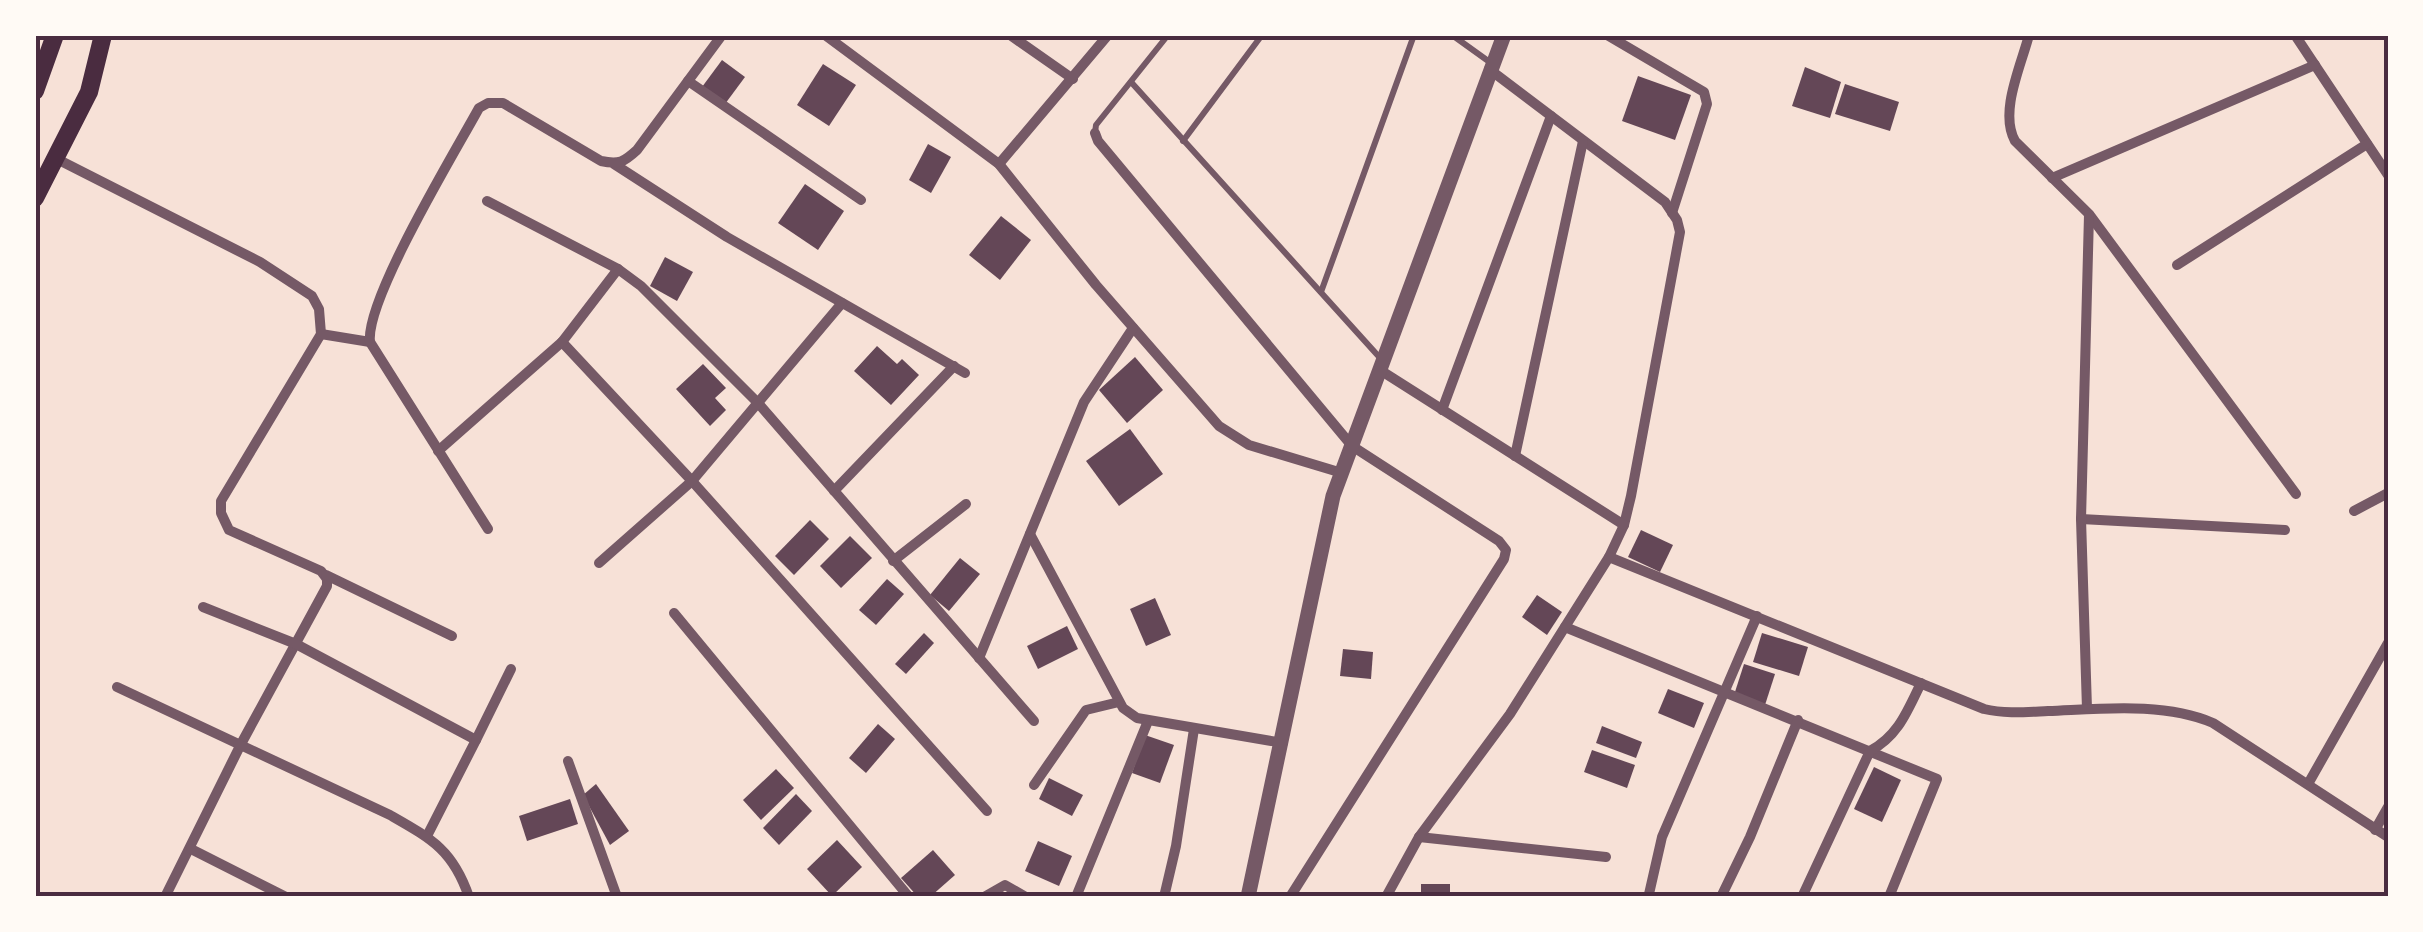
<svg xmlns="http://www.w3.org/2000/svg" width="2423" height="932" font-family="Mulish,sans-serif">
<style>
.building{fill:#644757}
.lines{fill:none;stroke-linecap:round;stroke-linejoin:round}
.service{stroke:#755966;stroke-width:6}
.minor{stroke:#755966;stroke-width:10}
.tertiary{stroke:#755966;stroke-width:15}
.secondary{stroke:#4a2c40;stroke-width:18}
.neatline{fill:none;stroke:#4a2c40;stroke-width:4}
</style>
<rect width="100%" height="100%" fill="#f7e1d7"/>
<g class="building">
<polygon points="722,60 745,77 725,104 702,87"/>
<polygon points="823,64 856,85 829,126 797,105"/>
<polygon points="1805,67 1841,82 1830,118 1792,106"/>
<polygon points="1638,76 1691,95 1675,140 1622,121"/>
<polygon points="1845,84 1899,102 1890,131 1835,114"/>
<polygon points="928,144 951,157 931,193 909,180"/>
<polygon points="805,184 844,211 818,250 778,223"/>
<polygon points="1001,216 1031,240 1000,280 969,255"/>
<polygon points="665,257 693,272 677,301 650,286"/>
<polygon points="877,346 897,364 902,359 919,375 891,405 854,371"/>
<polygon points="1135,357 1163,390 1127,423 1099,390"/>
<polygon points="703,364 726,388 715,398 726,410 710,426 676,389"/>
<polygon points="1130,429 1163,474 1119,506 1086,461"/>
<polygon points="810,520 829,539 794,575 775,556"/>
<polygon points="1641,530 1673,545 1660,572 1628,557"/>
<polygon points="850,536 872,558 841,588 820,566"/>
<polygon points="960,558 980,574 949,611 930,595"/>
<polygon points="887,579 904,594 876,625 859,610"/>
<polygon points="1537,595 1562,612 1547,635 1522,617"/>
<polygon points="1155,598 1171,635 1146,646 1130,609"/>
<polygon points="1067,626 1078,649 1038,669 1027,646"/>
<polygon points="924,633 934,643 906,674 895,664"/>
<polygon points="1762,633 1808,647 1799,676 1753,662"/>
<polygon points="1343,649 1373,652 1371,679 1340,676"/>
<polygon points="1744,664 1775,674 1765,705 1734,695"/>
<polygon points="1668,689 1704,703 1694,728 1658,713"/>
<polygon points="878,724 895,739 866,773 849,758"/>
<polygon points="1602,726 1642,742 1636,758 1596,743"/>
<polygon points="1145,735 1174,745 1160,783 1132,773"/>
<polygon points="1592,750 1635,765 1627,788 1584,772"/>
<polygon points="1874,767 1901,780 1882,822 1854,809"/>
<polygon points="776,769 794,788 761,820 743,800"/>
<polygon points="1049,778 1083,795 1072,816 1039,799"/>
<polygon points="596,784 629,831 610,845 583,795"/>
<polygon points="796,794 812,811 779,845 763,828"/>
<polygon points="570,799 578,824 527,841 519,816"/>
<polygon points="837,840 862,867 832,896 807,869"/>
<polygon points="1038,841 1072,856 1059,886 1025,871"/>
<polygon points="933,850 955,875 930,897 918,897 901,878"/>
<rect x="1421" y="884" width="29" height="13"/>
</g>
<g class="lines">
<g class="service">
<polyline points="1452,35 1491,63"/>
<polyline points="1131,82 1381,359"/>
<polyline points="1095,133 1096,125 1168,35"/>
<polyline points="1183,141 1262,35"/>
<polyline points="1321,292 1414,35"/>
</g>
<g class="minor">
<polyline points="825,35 999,164 1096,285 1219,426 1249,445 1342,473"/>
<polyline points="1010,35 1073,79"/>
<polyline points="1607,35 1704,92 1707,104 1672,213"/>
<path d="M2029,35c-8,31 -30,77 -14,106l74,73 207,280"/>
<polyline points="2295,35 2388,175"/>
<polyline points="1489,69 1665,202 1677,220 1680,232 1631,496 1624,525 1609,557"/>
<polyline points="688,81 861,200"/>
<polyline points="1095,133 1098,141 1352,446 1499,541 1506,550 1504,559 1290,897"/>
<polyline points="55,158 260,262 312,296 319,309 321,334 221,501 221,513 229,530 321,571 327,579 327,586 241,744 165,897"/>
<polyline points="614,164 727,237 965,373"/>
<polyline points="999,164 1108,35"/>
<polyline points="2052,178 2315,65"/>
<polyline points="487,201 618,269 641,286 758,403 1034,721"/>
<polyline points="2177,265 2367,144"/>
<polyline points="321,334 370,342"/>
<polyline points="562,342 692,481 987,811"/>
<polyline points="1380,370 1624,525"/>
<polyline points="1442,410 1551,116"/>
<polyline points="438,451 562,342 618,269"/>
<polyline points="1515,456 1583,141"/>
<polyline points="834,491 954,366"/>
<polyline points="2354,511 2388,493"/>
<polyline points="2081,519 2285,530"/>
<path d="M488,529l-118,-187c-5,-42 85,-190 109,-234l9,-5h15l98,58c18,4 23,1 36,-11l85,-115"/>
<polyline points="1030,534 1123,708 1137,718 1283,743"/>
<polyline points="893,561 966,504"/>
<polyline points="599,563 692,481 842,303"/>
<polyline points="326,575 452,636"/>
<polyline points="203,607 296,644 476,740 427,836"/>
<polyline points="674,613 909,897"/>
<polyline points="1565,627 1937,779 1889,897"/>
<polyline points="979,658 1084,402 1133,328"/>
<path d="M117,687l273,128c42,24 63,35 79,82"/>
<polyline points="2087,709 2081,519 2089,215"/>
<polyline points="476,740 511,669"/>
<polyline points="568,761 617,897"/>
<polyline points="2308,784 2388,643"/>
<polyline points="1034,785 1086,710 1119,702"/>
<polyline points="2375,830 2388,807"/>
<polyline points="1419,837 1606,857"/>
<polyline points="191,849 286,897"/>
<polyline points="1649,894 1662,837 1757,616"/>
<polyline points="984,897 1005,885 1026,897"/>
<polyline points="1076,897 1148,721"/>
<polyline points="1164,897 1176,846 1194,729"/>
<path d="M1386,897l33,-60 91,-123 99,-157 375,152c21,5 42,3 64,2 53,-2 116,-9 165,12l175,114"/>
<polyline points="1721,897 1750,837 1798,720"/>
<path d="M1802,897l68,-146c28,-15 37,-39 51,-68"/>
</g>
<polyline class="tertiary" points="1248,897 1333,496 1504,35"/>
<g class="secondary">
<polyline points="35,91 55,35"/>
<polyline points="35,198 89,92 103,35"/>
</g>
</g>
<rect width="2423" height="932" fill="none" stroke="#fffaf5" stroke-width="75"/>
<rect x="38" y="38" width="2348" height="856" class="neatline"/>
</svg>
